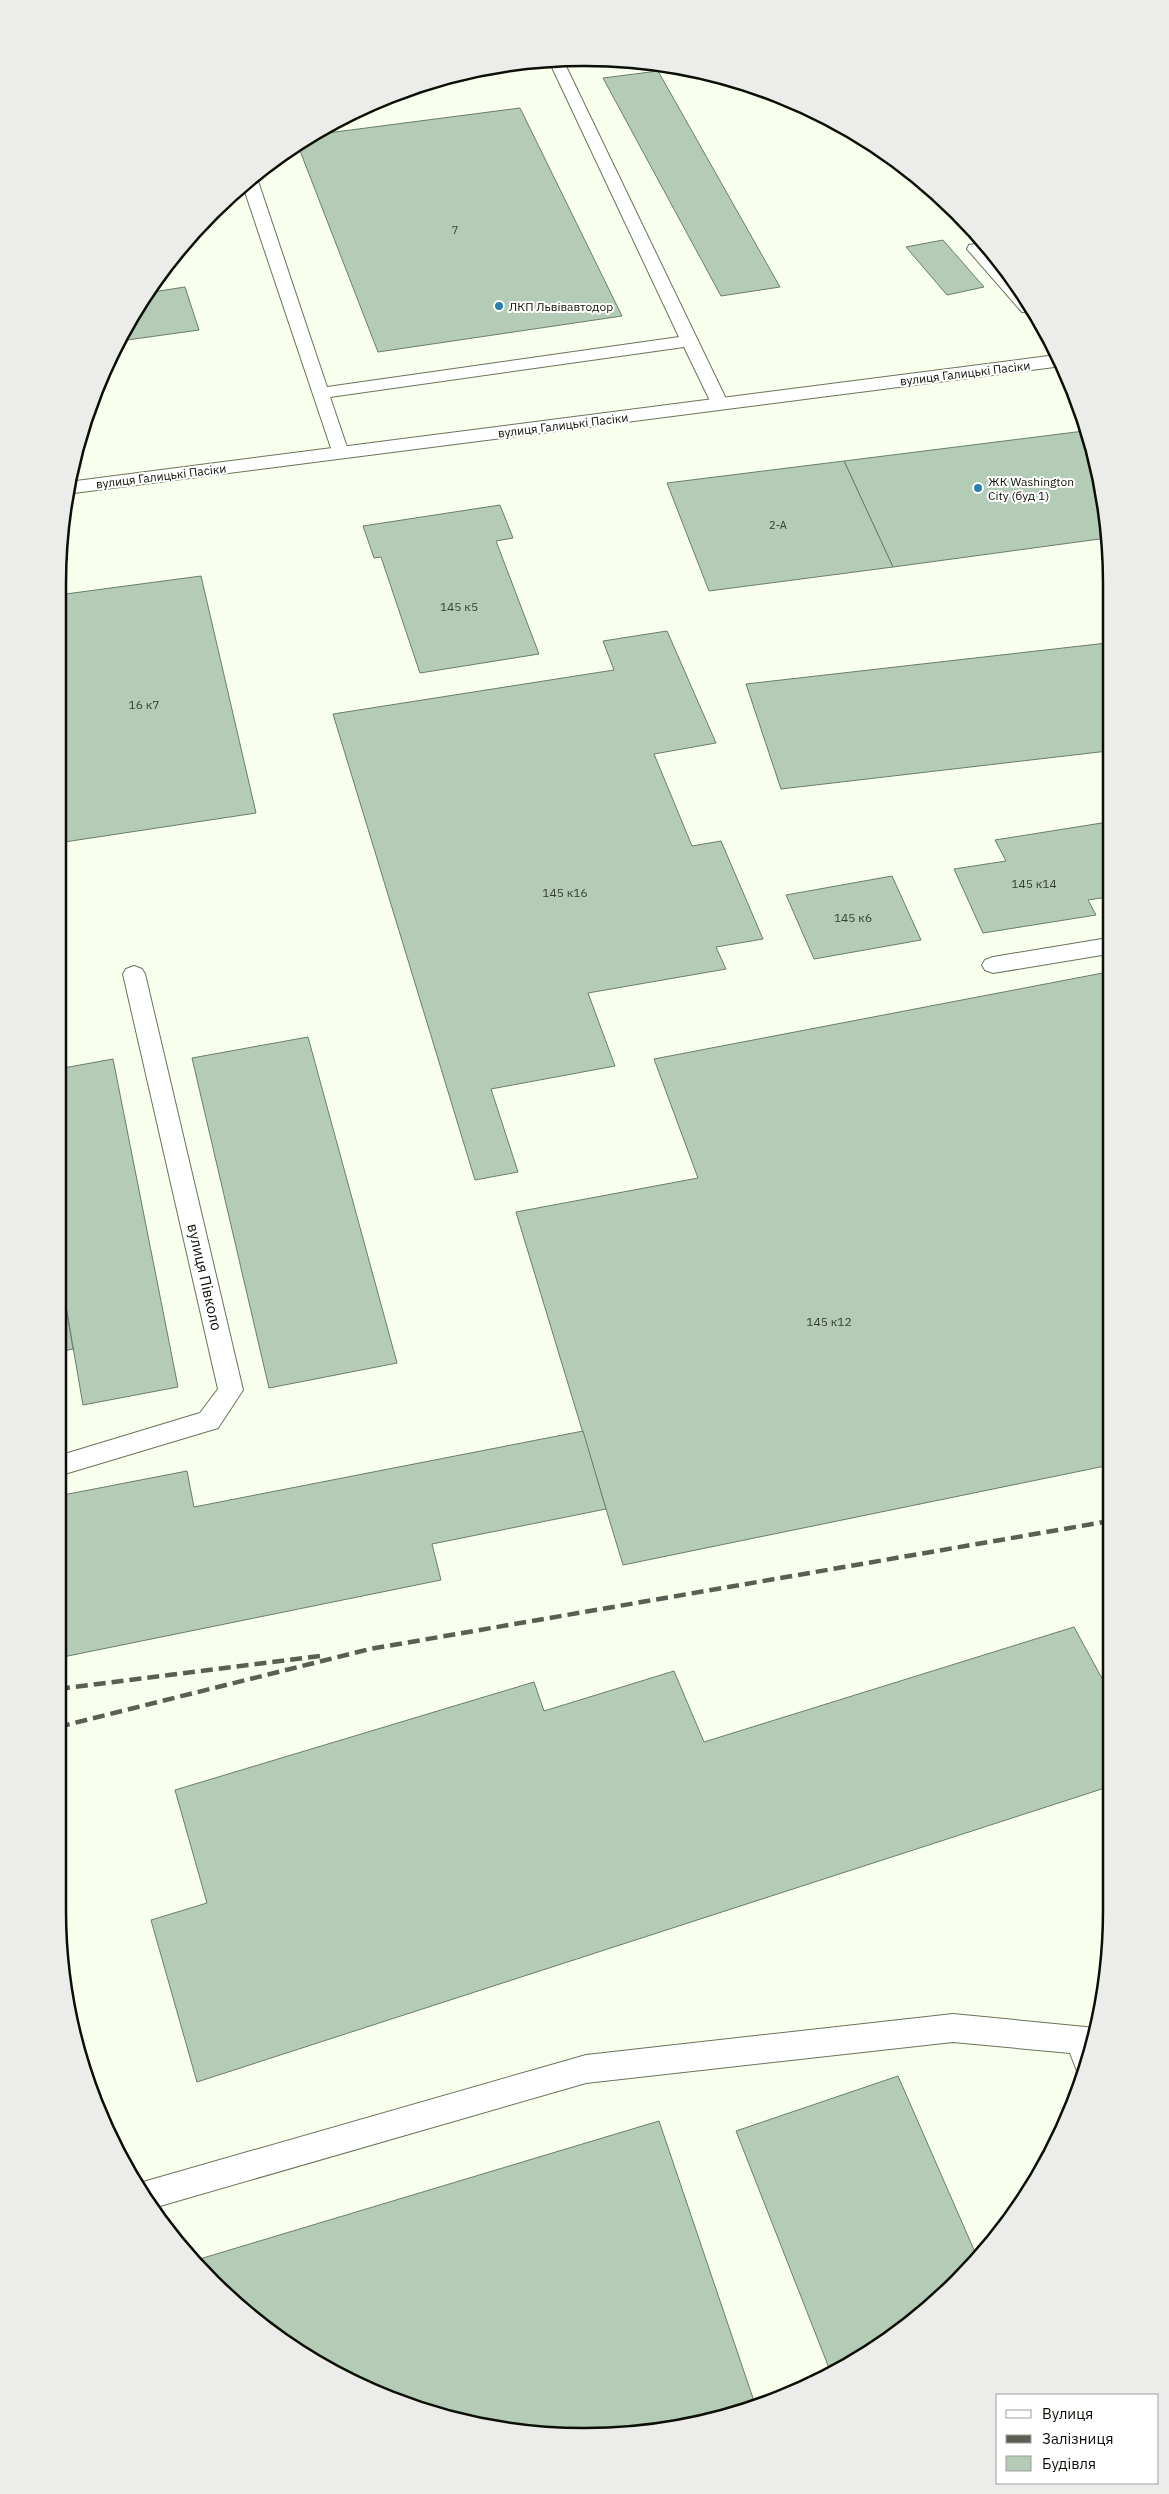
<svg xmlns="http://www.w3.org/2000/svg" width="1169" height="2494" font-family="'IBM Plex Sans',sans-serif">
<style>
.building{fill:#b4ccb5;stroke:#697e6a}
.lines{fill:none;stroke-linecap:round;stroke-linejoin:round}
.lane-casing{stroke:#6a7359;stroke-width:2}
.street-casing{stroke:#6a7359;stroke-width:2}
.lane{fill:#fff;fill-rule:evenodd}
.street{fill:#fff;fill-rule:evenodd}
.rail{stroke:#5b5f53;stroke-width:4.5;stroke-dasharray:12 6;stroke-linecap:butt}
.poi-dot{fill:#297fae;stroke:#fff;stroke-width:2}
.labels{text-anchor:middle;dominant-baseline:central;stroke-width:4;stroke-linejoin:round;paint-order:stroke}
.far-number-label{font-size:11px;fill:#363e32}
.far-poi-label{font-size:12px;fill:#0c0f06;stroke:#fff;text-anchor:start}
.far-street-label{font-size:12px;fill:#0c0f06;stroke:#fff}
.number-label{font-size:12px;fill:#363e32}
.street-label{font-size:15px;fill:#0c0f06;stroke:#fff}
.rim{fill:none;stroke:#0c0f06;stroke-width:2.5}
</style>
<rect width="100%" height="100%" fill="#f8ffed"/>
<g class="building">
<polygon points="658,71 780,287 721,296 603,78"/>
<polygon points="520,108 622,316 378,352 297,143 312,135"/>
<polygon points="943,240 984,287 947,295 906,247"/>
<polygon points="185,287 199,330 120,341 146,293"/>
<polygon points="1084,431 1107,515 1107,538 893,567 844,461"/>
<polygon points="844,461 893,567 709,591 667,483"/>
<polygon points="500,505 513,538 496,541 539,654 420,673 381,557 374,558 363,526"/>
<polygon points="201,576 256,813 58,843 58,595"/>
<polygon points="667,631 716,743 654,754 692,846 721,841 763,939 716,947 726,969 588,993 615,1066 491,1089 518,1172 475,1180 333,714 614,670 603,641"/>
<polygon points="1107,643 1108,751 781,789 746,684"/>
<polygon points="1108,822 1108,897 1088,900 1096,915 983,933 954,869 1006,861 995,840"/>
<polygon points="892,876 921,940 814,959 786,895"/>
<polygon points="1108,972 1110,1465 623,1565 516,1212 698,1178 654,1059"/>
<polygon points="308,1037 397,1363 269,1388 192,1058"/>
<polygon points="113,1059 178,1387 83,1405 58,1260 58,1069"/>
<polygon points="58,1260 73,1349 58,1352"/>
<polygon points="583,1431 606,1509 432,1544 441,1580 58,1658 58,1496 187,1471 194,1507"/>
<polygon points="1074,1627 1111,1695 1111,1786 197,2082 151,1920 207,1903 175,1790 534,1682 544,1711 674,1671 704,1742"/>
<polygon points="898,2076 978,2259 906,2327 848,2366 831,2373 736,2131"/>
<polygon points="659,2121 756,2407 754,2409 654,2432 584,2436 482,2426 415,2408 321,2366 263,2327 193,2261"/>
</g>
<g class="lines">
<defs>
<g id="lane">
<polygon points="563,60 729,405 726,409 714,409 684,347 330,397 349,453 346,457 334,457 243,186 254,177 258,181 327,387 679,337 549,61"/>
<polygon points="982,243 990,251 987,252 1012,280 1031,312 1022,312 967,249 969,245"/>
<polygon points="1108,938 1108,954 993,973 985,970 982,965 985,960 993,957"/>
<polygon points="134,966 142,969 145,974 243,1390 218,1428 58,1476 58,1456 200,1413 218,1389 123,974 126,969"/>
<polygon points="953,2014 1096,2028 1083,2073 1077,2071 1070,2053 953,2042 586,2083 153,2208 136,2184 586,2055"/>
</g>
<polygon id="street" points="1056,355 1062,366 66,494 68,482"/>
</defs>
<use href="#lane" class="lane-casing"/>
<use href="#street" class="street-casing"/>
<use href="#lane" class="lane"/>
<use href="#street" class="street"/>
<g class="rail">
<polyline points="58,1689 320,1656"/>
<polyline points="58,1727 370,1649 1110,1521"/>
</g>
</g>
<g class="poi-dot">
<circle cx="499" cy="306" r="5"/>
<circle cx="978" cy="488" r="5"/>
</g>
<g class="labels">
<g class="far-number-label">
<text x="455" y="230">7</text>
<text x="778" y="525">2-А</text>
</g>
<g class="far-poi-label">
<text x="509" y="306">ЛКП Львівавтодор</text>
<text x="988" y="481">ЖК Washington<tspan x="988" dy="14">City (буд 1)</tspan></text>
</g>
<g class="far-street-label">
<text transform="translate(965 373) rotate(-7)">вулиця Галицькі Пасіки</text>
<text transform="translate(563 425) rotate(-7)">вулиця Галицькі Пасіки</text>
<text transform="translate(161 476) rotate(-7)">вулиця Галицькі Пасіки</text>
</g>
<g class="number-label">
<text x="459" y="606">145 к5</text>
<text x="144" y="704">16 к7</text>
<text x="1034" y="883">145 к14</text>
<text x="565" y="892">145 к16</text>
<text x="853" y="917">145 к6</text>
<text x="829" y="1321">145 к12</text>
</g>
<g class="street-label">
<text transform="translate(205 1277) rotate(77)">вулиця Півколо</text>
</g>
</g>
<path d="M0 0H1169V2494H0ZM584 66H585A518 518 0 0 1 1103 584V1910A518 518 0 0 1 585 2428H584A518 518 0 0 1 66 1910V584A518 518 0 0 1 584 66Z" fill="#ececeb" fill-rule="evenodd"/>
<path class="rim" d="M584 66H585A518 518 0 0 1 1103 584V1910A518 518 0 0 1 585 2428H584A518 518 0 0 1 66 1910V584A518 518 0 0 1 584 66Z"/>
<rect x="996" y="2394" width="162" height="90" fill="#ffffff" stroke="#9e9f9b"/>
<rect x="1006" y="2410" width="25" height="8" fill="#ffffff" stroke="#9e9f9b"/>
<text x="1042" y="2419" font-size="15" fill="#0c0f06">Вулиця</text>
<rect x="1006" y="2435" width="25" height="8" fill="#5b5f53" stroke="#9e9f9b"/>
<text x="1042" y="2444" font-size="15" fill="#0c0f06">Залізниця</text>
<rect x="1006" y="2456" width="25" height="15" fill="#b4ccb5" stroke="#9e9f9b"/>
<text x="1042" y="2469" font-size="15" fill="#0c0f06">Будівля</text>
</svg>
